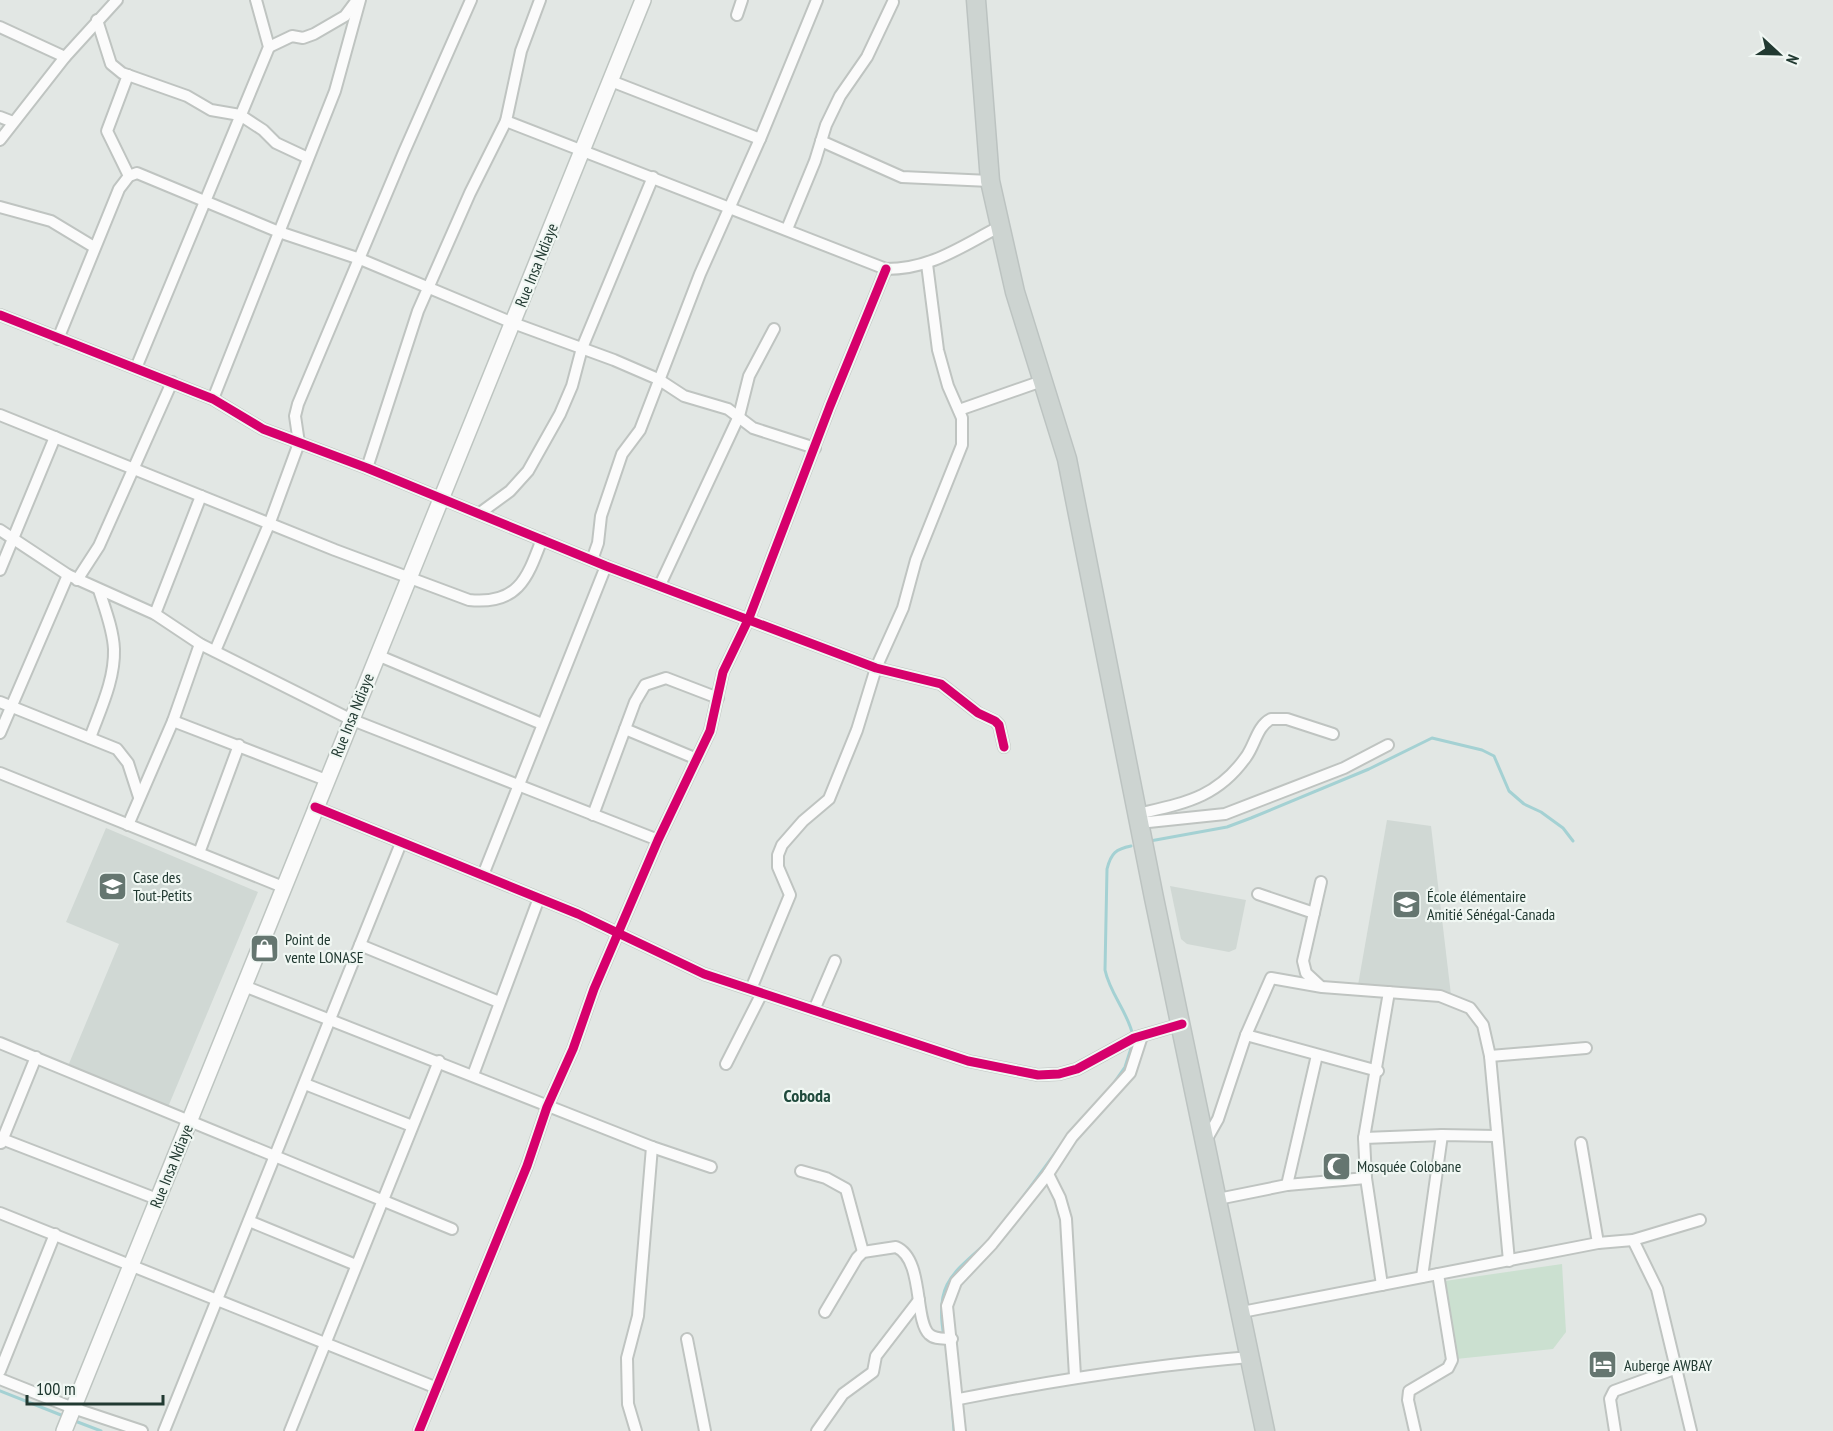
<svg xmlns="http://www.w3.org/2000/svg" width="1833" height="1431" font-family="'PT Sans Narrow',sans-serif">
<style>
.built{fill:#d0d8d4}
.green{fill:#cbe0d0}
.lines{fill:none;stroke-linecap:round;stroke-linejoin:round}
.stream{stroke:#a4d1d3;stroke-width:3}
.street-casing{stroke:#bfc4c1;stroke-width:14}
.secondary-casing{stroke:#bec5c1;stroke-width:18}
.primary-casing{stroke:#bcc3c1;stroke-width:21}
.street{stroke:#fbfbfb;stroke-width:10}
.secondary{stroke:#fbfbfb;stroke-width:15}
.primary{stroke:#cdd4d1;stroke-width:18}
.cycleway-casing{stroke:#f0f7f3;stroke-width:13}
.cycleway{stroke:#d6006c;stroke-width:9}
.labels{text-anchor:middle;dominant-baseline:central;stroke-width:4.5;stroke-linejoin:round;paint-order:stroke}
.street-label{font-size:16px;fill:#213931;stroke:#f0f7f3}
.poi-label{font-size:16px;fill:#213931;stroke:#f0f7f3;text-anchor:start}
.neighbourhood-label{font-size:18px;font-weight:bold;fill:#1f4a3c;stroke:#f0f7f3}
</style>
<rect width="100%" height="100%" fill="#e2e7e4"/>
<g class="built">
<polygon points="1387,820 1431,826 1451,995 1358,985"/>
<polygon points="106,828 258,892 168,1107 68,1066 119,944 66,922"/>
<polygon points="1170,886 1246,900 1236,949 1229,952 1187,944 1181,939"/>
</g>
<polygon class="green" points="1562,1264 1566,1332 1553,1349 1456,1359 1445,1281"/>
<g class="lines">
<g class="stream">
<polyline points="1150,841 1227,827 1251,818 1369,769 1432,738 1482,750 1494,756 1509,791 1524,804 1541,812 1563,828 1573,841"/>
<path d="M1131,846c-15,3 -20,7 -24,23l-2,101c5,24 23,42 28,66"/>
<polyline points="1111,1087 1125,1067 1133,1042"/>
<polyline points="1023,1197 1062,1144"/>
<path d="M944,1337c-9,-50 5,-61 39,-91"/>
<polyline points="0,1391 66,1417"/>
<polyline points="951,1391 954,1431"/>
<polyline points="75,1421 101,1431"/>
</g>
<defs>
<g id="street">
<path d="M540,0l-19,51 -15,70 380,148c45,0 74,-22 113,-42"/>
<polyline points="737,15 742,0"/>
<polyline points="97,20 111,64 122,73 187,96 211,110 240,115 263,130 276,143 308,158"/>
<polyline points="0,27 65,57"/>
<polyline points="269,47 292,36 303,38 314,34 345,16 357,0"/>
<polyline points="128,75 107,131 129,176"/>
<polyline points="611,81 760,139"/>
<polyline points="0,117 13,122"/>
<polyline points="0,140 65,57 117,0"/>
<polyline points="821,141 902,177 990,181"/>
<polyline points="0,207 51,221 94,247"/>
<polyline points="787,229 815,161 826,125 840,96 867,57 893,2"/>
<polyline points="0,315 213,399 263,429 367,468 606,566 876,668 941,684 978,713 995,721 999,725 1004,747"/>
<polyline points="58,339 119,189 129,176 137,173 279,232 360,259 513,323 614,360 658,379 684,396 728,409 753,428 815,448"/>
<polyline points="136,368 269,47 256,0"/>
<polyline points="213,399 335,91 360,0"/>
<polyline points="959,410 1042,381"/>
<path d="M0,415l335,135 134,50c49,5 58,-21 73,-61"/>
<polyline points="367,468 418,311 470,193 506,121"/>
<polyline points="480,513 510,491 528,471 560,414 572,386 582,348 653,177"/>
<polyline points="0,530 68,575 155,614 200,644 350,719 658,840"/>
<polyline points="592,560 598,543 601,516 622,454 640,430 700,274 760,139 817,0"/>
<polyline points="0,570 55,437"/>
<polyline points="77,580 99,546 172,382"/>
<polyline points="660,585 739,416 749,376 774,329"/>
<polyline points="155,614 201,496"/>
<polyline points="215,651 270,522 299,443 295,416 298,404 404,152 471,0"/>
<polyline points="377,655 542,724"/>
<polyline points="0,702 117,749 128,763 139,797"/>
<polyline points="173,721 326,780"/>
<polyline points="625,729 697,759"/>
<polyline points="0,733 68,575"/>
<path d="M90,738c10,-28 25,-58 24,-89 -1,-20 -9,-40 -15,-59"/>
<polyline points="0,773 283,887"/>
<polyline points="315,807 578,914 704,974 968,1061 1038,1075 1059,1074 1077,1069 1134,1038 1182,1024"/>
<path d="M1138,814c46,-11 79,-16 108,-57 9,-12 11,-31 25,-38h16l46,15"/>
<polyline points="593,815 635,702 645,685 666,678 718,698"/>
<polyline points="1139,823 1225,814 1344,768 1388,745"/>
<polyline points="128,825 173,721 200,644"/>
<polyline points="199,853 239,745"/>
<polyline points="483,875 606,566"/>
<polyline points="1258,894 1314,913"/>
<polyline points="360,945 499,1002"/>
<polyline points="244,986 652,1147 638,1316 627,1358 628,1404 636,1431"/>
<polyline points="1320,986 1306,973 1303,961 1321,882"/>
<polyline points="751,989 790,895 778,867 778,855 782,845 803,821 829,799 857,730 876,668 903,608 916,560 962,445 962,418 948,386 938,350 927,264"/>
<polyline points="814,1010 835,961"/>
<polyline points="1246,1035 1378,1071"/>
<polyline points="0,1043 452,1229"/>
<polyline points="1490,1056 1586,1048"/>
<polyline points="726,1064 762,993"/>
<polyline points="473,1075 539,898"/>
<polyline points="305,1084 412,1126"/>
<polyline points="1364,1138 1442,1135 1496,1136"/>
<polyline points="2,1139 157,1199"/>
<polyline points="1205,1142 1218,1119 1246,1035 1271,978 1322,987 1440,996 1470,1008 1483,1025 1490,1056 1509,1261"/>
<polyline points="1,1143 36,1057"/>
<polyline points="1581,1143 1598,1243"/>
<polyline points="652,1147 711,1167"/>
<polyline points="801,1171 826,1178 846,1189 863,1252"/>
<polyline points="1048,1174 1060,1198 1066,1219 1075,1376"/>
<polyline points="1287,1185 1317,1055"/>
<polyline points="1218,1199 1287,1185 1366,1178"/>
<polyline points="0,1213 437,1388"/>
<polyline points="249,1221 356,1265"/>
<polyline points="1633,1240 1657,1289 1691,1431"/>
<polyline points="1422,1277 1442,1135"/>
<polyline points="1382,1285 1366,1178 1364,1138 1389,992"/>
<path d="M825,1312l32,-54 6,-6 33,-5c28,12 18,73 33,87 6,6 15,4 23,5"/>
<polyline points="1242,1312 1598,1243 1633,1240 1700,1220"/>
<polyline points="687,1339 705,1431"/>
<polyline points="0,1371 55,1234"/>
<polyline points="0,1379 73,1408 142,1431"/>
<path d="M959,1399c97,-19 193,-34 291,-42"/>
<polyline points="164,1431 401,843"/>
<polyline points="290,1431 439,1061"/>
<polyline points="419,1431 527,1166 547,1107 573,1049 594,989 658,840 710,731 723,672 749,618 830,406 886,269"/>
<polyline points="817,1431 843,1394 873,1372 876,1356 919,1300"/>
<polyline points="960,1431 947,1306 956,1282 992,1244 1048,1174 1072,1137 1130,1073 1142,1036"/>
<polyline points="1415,1431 1408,1400 1409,1391 1448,1368 1452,1360 1438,1274"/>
<polyline points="1615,1431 1610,1399 1614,1391 1677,1368"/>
</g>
<polyline id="secondary" points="64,1431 643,0"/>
<polyline id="primary" points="976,0 990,181 1015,292 1067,459 1154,898 1265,1431"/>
</defs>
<use href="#street" class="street-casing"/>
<use href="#secondary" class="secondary-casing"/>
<use href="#primary" class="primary-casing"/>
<use href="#street" class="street"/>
<use href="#secondary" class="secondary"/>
<use href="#primary" class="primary"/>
<defs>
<g id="cycleway">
<polyline points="0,315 213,399 263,429 367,468 606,566 876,668 941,684 978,713 995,721 999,725 1004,747"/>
<polyline points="315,807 578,914 704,974 968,1061 1038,1075 1059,1074 1077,1069 1134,1038 1182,1024"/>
<polyline points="419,1431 527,1166 547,1107 573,1049 594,989 658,840 710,731 723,672 749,618 830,406 886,269"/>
</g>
</defs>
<use href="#cycleway" class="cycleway-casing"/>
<use href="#cycleway" class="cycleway"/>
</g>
<defs>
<symbol id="school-square" viewBox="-11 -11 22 22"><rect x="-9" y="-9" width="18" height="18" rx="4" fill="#657670" stroke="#f0f7f3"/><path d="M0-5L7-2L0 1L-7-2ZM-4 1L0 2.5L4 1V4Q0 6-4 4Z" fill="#fff"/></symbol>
<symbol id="shop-square" viewBox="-11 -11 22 22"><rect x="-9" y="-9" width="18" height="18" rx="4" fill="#657670" stroke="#f0f7f3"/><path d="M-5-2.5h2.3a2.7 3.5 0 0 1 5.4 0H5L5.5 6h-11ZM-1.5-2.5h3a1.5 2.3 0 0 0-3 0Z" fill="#fff"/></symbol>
<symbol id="mosque-square" viewBox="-11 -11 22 22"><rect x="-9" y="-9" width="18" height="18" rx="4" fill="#657670" stroke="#f0f7f3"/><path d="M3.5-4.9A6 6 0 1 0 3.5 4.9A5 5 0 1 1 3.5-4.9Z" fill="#fff"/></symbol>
<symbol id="hotel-square" viewBox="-11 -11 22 22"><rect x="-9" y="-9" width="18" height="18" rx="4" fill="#657670" stroke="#f0f7f3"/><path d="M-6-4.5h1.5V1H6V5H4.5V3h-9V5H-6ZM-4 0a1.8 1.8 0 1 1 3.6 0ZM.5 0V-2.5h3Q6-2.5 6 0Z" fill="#fff"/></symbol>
</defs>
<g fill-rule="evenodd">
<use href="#school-square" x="96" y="870" width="33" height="33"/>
<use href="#school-square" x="1390" y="888" width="33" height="33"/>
<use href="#shop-square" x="248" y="932" width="33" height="33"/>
<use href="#mosque-square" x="1320" y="1150" width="33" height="33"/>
<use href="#hotel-square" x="1586" y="1348" width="33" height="33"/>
</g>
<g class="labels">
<g class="street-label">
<text transform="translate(536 265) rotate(-68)">Rue Insa Ndiaye</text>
<text transform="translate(352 715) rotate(-68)">Rue Insa Ndiaye</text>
<text transform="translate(171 1166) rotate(-68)">Rue Insa Ndiaye</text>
</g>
<g class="poi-label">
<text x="133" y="877">Case des<tspan x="133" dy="18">Tout-Petits</tspan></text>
<text x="1427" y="896">École élémentaire<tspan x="1427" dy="18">Amitié Sénégal-Canada</tspan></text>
<text x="285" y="939">Point de<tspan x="285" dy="18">vente LONASE</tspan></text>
<text x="1357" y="1166">Mosquée Colobane</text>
<text x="1624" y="1365">Auberge AWBAY</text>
</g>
<g class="neighbourhood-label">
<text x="807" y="1095">Coboda</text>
</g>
</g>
<g transform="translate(1779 54) rotate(112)" stroke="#f0f7f3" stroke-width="4.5" paint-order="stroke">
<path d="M0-4.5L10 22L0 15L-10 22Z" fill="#213931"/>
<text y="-9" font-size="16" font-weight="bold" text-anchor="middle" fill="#213931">N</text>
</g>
<path d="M27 1395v9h136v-9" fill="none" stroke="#213931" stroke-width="3"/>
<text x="36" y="1395" font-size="18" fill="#213931" stroke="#f0f7f3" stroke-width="4.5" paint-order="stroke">100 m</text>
</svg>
